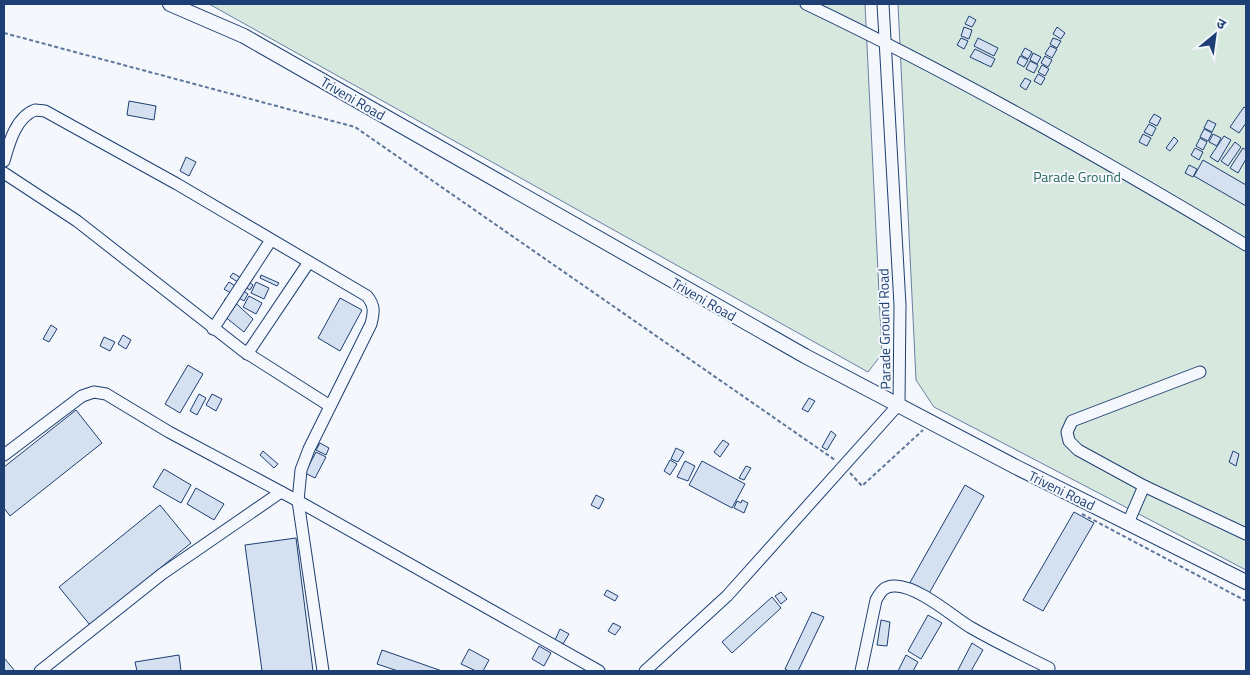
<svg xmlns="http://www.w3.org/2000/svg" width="1250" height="675" font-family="'Titillium Web','Noto Sans Devanagari',sans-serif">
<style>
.green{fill:#d7e8df;stroke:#687fa3}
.building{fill:#d5e0f0;stroke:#1d3f73}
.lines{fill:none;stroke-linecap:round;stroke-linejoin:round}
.minor-casing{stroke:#1d3f73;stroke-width:13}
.major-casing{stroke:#1d3f73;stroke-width:16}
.path{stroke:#5e769c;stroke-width:2;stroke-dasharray:4 2.5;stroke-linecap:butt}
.minor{stroke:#f4f7fb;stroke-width:11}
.major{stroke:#f4f7fb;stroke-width:14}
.labels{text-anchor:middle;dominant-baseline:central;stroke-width:4;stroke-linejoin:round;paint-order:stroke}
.street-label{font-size:14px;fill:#1d3f73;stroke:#f4f7fb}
.park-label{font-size:14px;fill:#2c6c60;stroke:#f4f7fb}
</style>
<rect width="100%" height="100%" fill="#f4f7fb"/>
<g class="green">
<polygon points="209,4 865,4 882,354 868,372"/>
<polygon points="898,4 1246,4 1246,570 934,407 916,380"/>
</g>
<g class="building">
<polygon points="969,16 976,20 972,27 965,24"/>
<polygon points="964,27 972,30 969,39 961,36"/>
<polygon points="1057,27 1065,33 1061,39 1053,34"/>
<polygon points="961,38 968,41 964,49 957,45"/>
<polygon points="978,38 998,48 994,56 974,46"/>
<polygon points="1053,38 1061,41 1057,48 1050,44"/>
<polygon points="1050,46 1057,49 1052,58 1045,54"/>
<polygon points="1025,48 1032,52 1028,59 1021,55"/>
<polygon points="975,49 995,59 991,67 970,57"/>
<polygon points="1033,53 1041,57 1037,64 1030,60"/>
<polygon points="1020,56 1028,60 1024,67 1017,63"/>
<polygon points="1045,56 1052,60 1048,67 1041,63"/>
<polygon points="1030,61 1038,65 1034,73 1026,69"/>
<polygon points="1042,65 1049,69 1045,76 1038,72"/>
<polygon points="1038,74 1045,78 1041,85 1034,81"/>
<polygon points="1025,78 1031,81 1026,90 1020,86"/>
<polygon points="129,101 156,106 154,120 127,115"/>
<polygon points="1244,107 1246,109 1246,123 1239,133 1230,127"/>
<polygon points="1154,114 1161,118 1157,126 1149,122"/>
<polygon points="1208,120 1216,124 1212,132 1204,128"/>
<polygon points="1149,124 1156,128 1152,136 1144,132"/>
<polygon points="1204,129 1212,133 1208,141 1200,137"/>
<polygon points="1143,134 1151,138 1147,146 1139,142"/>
<polygon points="1213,134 1221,138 1217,146 1209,142"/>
<polygon points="1224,136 1231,140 1218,162 1210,157"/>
<polygon points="1174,137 1178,141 1170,151 1166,148"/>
<polygon points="1200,138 1207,142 1203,150 1196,146"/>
<polygon points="1235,142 1241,147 1228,166 1221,161"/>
<polygon points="1195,148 1203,152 1199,160 1191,155"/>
<polygon points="1243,148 1246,150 1246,159 1238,173 1230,168"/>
<polygon points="186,157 196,162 189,176 180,171"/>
<polygon points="1203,160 1246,185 1246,206 1194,176"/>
<polygon points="1189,165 1197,169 1193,177 1185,173"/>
<polygon points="233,273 253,285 250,290 230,277"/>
<polygon points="261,275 279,283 277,286 260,278"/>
<polygon points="229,282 248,294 244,301 224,289"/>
<polygon points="256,282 269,288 264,299 251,293"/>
<polygon points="228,296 253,319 244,332 224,316 231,306 224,300"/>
<polygon points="249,296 262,303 256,314 243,307"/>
<polygon points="340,298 362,310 340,351 318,338"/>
<polygon points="51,325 57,329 49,342 43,339"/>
<polygon points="123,335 131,340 126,349 118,344"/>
<polygon points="104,337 115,342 110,351 100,346"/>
<polygon points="188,365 203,374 180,413 165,404"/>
<polygon points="199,394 206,398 197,415 190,411"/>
<polygon points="212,394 222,399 216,411 206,405"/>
<polygon points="809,398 815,401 808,412 802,409"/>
<polygon points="76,410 102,443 10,516 4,508 4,467"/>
<polygon points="831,431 836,435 827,450 822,447"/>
<polygon points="723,440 729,444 720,457 714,452"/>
<polygon points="320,443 329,448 326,455 316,450"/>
<polygon points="676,448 684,452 678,462 671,459"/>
<polygon points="263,451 278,464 274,468 260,455"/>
<polygon points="1233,451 1239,454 1236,466 1229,462"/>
<polygon points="316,452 326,457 315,478 305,473"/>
<polygon points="670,460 677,464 670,475 664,471"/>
<polygon points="685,461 695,466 688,481 677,477"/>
<polygon points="702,461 745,484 732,508 689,485"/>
<polygon points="746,466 751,468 744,480 739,478"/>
<polygon points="164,469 191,485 181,503 153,487"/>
<polygon points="965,485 984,496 927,597 908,586"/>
<polygon points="196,488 224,504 214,520 187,504"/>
<polygon points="596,495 604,499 599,509 591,505"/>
<polygon points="742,500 748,503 744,513 734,508 737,501 741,503"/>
<polygon points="160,505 191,543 90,625 59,587"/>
<polygon points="1074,512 1094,523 1043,611 1023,600"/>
<polygon points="296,538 313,671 262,671 245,545"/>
<polygon points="607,590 618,596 615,601 604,595"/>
<polygon points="781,592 787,599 781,604 775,596"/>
<polygon points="772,597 781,608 732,653 722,642"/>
<polygon points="812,612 824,617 798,671 789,671 785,669"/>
<polygon points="928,615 942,623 921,659 908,651"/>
<polygon points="881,620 890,622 887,646 877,645"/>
<polygon points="613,623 621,627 615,635 608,631"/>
<polygon points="560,629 569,634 563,644 555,640"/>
<polygon points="972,643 983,650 971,671 959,671 958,670"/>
<polygon points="539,646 551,653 544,666 532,659"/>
<polygon points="469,649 489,660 483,671 476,671 461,664"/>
<polygon points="382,650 442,671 398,671 377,664"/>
<polygon points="179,655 181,671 137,671 135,662"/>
<polygon points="906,655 918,662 913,671 898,671"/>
<polygon points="4,658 15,671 4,671"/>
</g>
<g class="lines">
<defs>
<g id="minor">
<path d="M806,4c151,72 297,155 440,241"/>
<path d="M4,161c5,-18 12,-44 31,-51l10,1 132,73 190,112c8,10 7,16 4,28l-62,125 -8,21 -3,31 25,170"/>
<polyline points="4,173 77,221 242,350 330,406"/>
<polyline points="213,329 271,240"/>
<polyline points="247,354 309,262"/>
<polyline points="1200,372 1072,421 1067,432 1069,441 1078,450 1144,486 1246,534"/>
<polyline points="4,455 82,396 94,392 106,394 169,432 298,501 599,671"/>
<polyline points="1128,523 1144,486"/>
<polyline points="40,671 162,574 281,492"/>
<polyline points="645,671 727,596 899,404 900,305 883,4"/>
<path d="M861,671l15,-71c5,-9 9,-15 20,-14 23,1 55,29 74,41 26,15 53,28 79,41"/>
</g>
<polyline id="major" points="170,4 244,36 805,356 1016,467 1246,582"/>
</defs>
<use href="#minor" class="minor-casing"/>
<use href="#major" class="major-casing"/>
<g class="path">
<polyline points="4,33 355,127 835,460"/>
<polyline points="850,473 862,486 923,430"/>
<polyline points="1082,514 1246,601"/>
</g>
<use href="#minor" class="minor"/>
<use href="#major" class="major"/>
</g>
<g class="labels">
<g class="street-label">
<text transform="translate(353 98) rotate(30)">Triveni Road</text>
<text transform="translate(704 299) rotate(30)">Triveni Road</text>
<text transform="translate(884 329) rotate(-91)">Parade Ground Road</text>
<text transform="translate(1062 490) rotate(26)">Triveni Road</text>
</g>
<g class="park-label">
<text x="1077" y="176">Parade Ground</text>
</g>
</g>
<rect width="1250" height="675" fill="none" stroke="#1d3f73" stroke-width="10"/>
<g transform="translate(1215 35) rotate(29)" stroke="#f4f7fb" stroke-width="4" paint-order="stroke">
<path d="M0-4L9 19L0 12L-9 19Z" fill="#1d3f73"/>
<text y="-8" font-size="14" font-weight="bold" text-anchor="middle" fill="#1d3f73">उ</text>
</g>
</svg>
